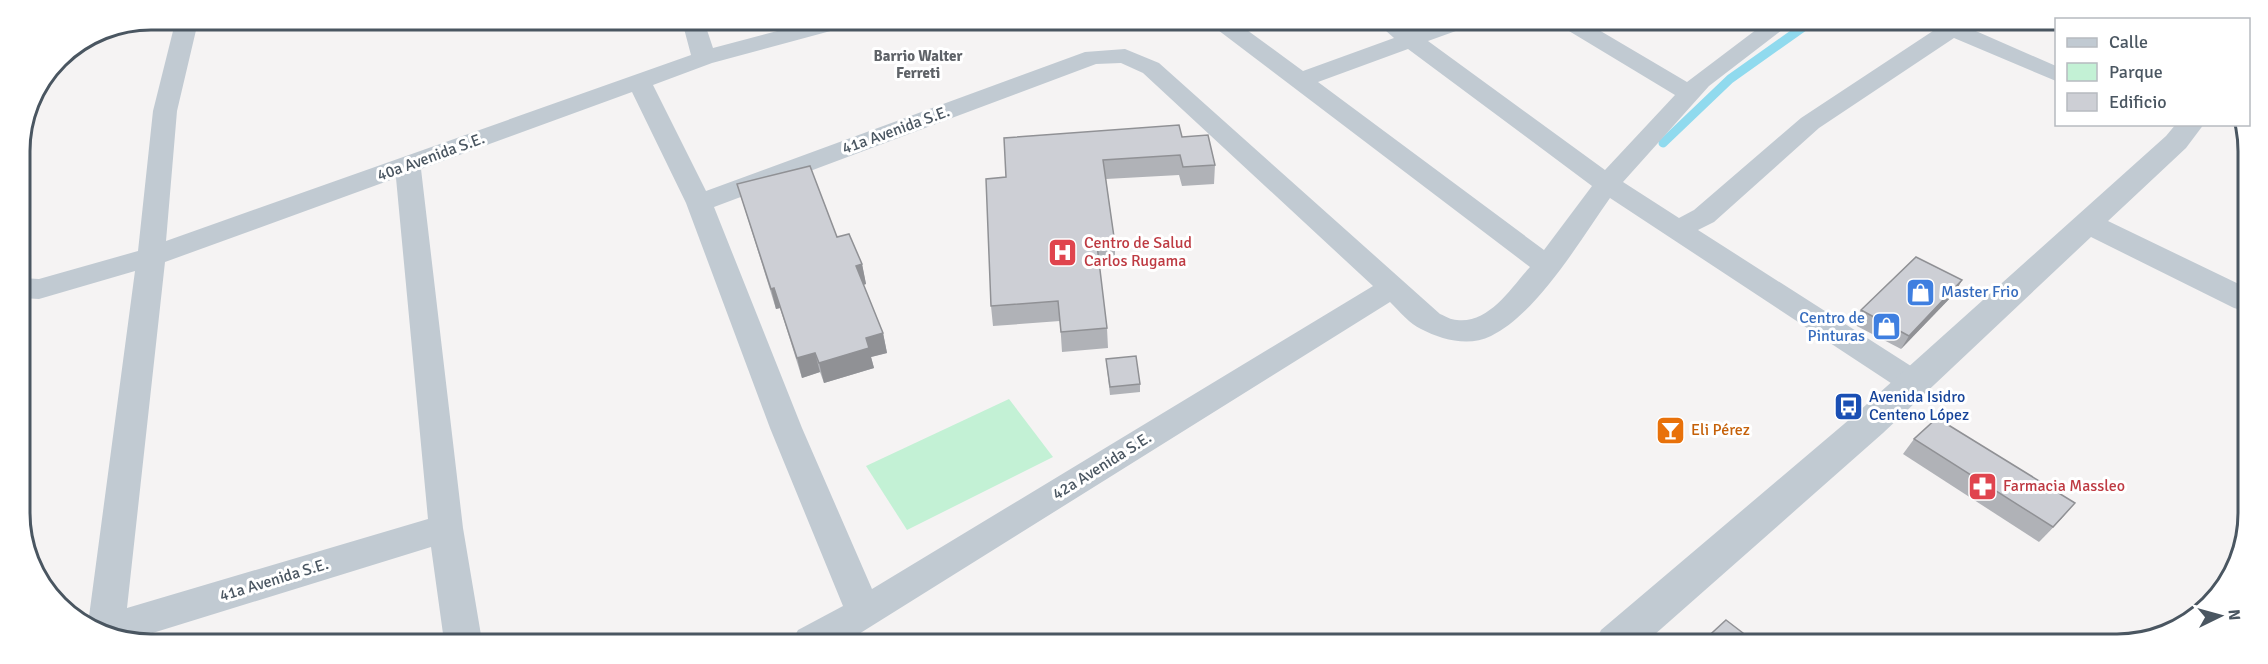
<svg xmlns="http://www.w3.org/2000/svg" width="2268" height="664" font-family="Signika,sans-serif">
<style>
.green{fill:#c3f1d5}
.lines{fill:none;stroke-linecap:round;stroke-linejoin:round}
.stream{stroke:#90daee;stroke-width:9}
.minor{fill:#c1cad2;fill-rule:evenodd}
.tertiary{fill:#c1cad2;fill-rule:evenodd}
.wall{fill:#b0b2b7}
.shaded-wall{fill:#909195}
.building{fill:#cdcfd5;stroke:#909195;stroke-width:1.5}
.labels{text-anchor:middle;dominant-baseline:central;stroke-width:6;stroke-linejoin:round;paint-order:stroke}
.far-neighbourhood-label{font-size:15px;font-weight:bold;fill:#5f6368;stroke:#fff}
.street-label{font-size:16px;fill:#4a5661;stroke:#fff}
.health-label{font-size:16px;fill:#be3a42;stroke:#fff;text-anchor:start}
.shop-label{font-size:16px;fill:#366cbe;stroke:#fff;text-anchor:start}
.transit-label{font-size:16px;fill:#164399;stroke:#fff;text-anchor:start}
.food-label{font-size:16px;fill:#c56008;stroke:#fff;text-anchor:start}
.rim{fill:none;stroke:#4a5661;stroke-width:3}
</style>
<rect width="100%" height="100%" fill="#f5f3f3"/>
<polygon class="green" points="1009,399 1053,457 907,530 866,466"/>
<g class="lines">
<polyline class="stream" points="1663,143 1730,79 1809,23"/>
<path class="minor" d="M151,20h53l-7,6 -20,85 -11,130 525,-186 -9,-34h22l9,27 102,-27h37l-3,5 -137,37 -59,22 53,106 379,-139 40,-3 34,14 281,251c5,2 11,6 17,6 32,4 54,-32 73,-53l-316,-240 -3,-5h25l67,49 91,-33 -18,-16h26l12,9 23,-9h33l-3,5 -39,14 177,129 70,-75 -111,-67 -3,-5h26l100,59 78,-59h26l-82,63 -86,96 56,36 15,-8 107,-92 144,-95h27l-3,5 87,38v15l-102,-43 -135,90 -105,94 -16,8 227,145 5,8 -5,8 -11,3 -11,-3 -293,-193c-29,41 -73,116 -119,138 -22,11 -49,4 -70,-7 -11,-5 -22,-18 -31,-27l-544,340 -54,-1 6,-11 45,-24 -73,-178 -84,-225 -54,-111 -211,77 42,359 19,113h-38l-13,-94 -301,93h-13l-29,-16 47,-353 -96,28 -18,-1v-20l18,1 99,-28 15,-140 21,-84 -38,2 -10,-5zM1408,49l184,137 -48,64 -226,-168zM1121,63l22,10 230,213 -501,303 -70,-161 -88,-221 382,-143zM396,178l32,341 -301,89 38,-346z"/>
<polygon class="tertiary" points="2176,124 2204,124 2186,148 2108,221 2245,287 2245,311 2234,308 2091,237 1883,433 1645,643 1595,643 1601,630 1857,413 2166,136"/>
</g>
<g class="wall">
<polygon points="1182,137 1215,165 1214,184 1182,186 1179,175 1106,179 1115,244 1115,264 1099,265 1107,328 1108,348 1062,352 1060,321 993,326 991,306 1006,177"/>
<polygon points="737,184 837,237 862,264 866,284 863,285 883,333 887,353 871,357 874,368 824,383 820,372 802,378 780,308 776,309"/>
<polygon points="1962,280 1954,294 1901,349 1853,324 1861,310"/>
<polygon points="1106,359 1140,384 1140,392 1110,395"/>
<polygon points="1914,439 2062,518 2039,542 1903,454"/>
</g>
<g class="shaded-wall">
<polygon points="862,264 866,284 860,286 856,266"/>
<polygon points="1962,280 1954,294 1901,349 1909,336"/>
<polygon points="774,288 780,308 776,309 771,289"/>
<polygon points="883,333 887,353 871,357 874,368 824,383 819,363 866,338"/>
<polygon points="815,353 820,372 802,378 797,358"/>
<polygon points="2075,503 2062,518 2039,542 2053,527"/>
</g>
<g class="building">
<polygon points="1179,125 1182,137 1208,135 1215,165 1183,167 1180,155 1103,160 1115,244 1097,245 1107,328 1061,332 1058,301 991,306 986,179 1006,177 1004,138"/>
<polygon points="810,166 837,237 849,234 862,264 856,266 883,333 866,338 869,348 819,363 815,353 797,358 774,288 771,289 737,184"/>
<polygon points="1916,257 1962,280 1909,336 1861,310"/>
<polygon points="1136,356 1140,384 1110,387 1106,359"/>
<polygon points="1937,418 2075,503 2053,527 1914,439"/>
<polygon points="1726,620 1756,643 1701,643"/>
</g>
<defs>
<symbol id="hospital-square" viewBox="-11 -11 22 22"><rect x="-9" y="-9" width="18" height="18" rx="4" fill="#e0444e" stroke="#fff"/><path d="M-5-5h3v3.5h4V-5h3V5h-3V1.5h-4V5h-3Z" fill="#fff"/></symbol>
<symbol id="shop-square" viewBox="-11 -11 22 22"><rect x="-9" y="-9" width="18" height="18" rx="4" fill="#3f7fe0" stroke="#fff"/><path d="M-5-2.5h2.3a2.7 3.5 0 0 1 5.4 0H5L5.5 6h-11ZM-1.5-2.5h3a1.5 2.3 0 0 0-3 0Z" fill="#fff"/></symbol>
<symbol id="bus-square" viewBox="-11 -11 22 22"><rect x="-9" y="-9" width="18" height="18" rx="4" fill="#1a4fb4" stroke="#fff"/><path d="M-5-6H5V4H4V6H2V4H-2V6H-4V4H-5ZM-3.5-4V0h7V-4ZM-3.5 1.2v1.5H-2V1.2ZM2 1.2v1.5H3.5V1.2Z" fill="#fff"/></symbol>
<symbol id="bar-square" viewBox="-11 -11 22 22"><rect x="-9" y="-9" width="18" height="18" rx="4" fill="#e8710a" stroke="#fff"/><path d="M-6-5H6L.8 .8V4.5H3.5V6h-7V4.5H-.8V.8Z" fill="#fff"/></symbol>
<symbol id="pharmacy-square" viewBox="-11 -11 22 22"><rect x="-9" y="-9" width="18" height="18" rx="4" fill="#e0444e" stroke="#fff"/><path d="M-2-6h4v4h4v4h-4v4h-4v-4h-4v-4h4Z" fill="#fff"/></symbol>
</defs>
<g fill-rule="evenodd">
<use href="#hospital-square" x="1046" y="236" width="33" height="33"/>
<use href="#shop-square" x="1904" y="276" width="33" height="33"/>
<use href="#shop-square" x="1870" y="310" width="33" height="33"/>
<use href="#bus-square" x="1832" y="390" width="33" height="33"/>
<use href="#bar-square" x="1654" y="414" width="33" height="33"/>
<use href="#pharmacy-square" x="1966" y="470" width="33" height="33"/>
</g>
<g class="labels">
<g class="far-neighbourhood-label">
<text x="918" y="56">Barrio Walter<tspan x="918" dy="17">Ferreti</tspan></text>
</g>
<g class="street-label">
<text transform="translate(896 130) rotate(-20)">41a Avenida S.E.</text>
<text transform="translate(431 157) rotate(-20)">40a Avenida S.E.</text>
<text transform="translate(1102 466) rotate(-32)">42a Avenida S.E.</text>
<text transform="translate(274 580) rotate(-17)">41a Avenida S.E.</text>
</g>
<g class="health-label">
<text x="1084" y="243">Centro de Salud<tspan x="1084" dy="18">Carlos Rugama</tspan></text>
<text x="2003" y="486">Farmacia Massleo</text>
</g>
<g class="shop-label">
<text x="1941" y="292">Master Frio</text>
<text x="1865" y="318" text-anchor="end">Centro de<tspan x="1865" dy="18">Pinturas</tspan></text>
</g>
<g class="transit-label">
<text x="1869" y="397">Avenida Isidro<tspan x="1869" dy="18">Centeno López</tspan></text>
</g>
<g class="food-label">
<text x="1691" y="430">Eli Pérez</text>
</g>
</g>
<path d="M0 0H2268V664H0ZM151 30H2117A121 121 0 0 1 2238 151V513A121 121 0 0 1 2117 634H151A121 121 0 0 1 30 513V151A121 121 0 0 1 151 30Z" fill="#fff" fill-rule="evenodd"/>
<path class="rim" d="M151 30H2117A121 121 0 0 1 2238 151V513A121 121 0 0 1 2117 634H151A121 121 0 0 1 30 513V151A121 121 0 0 1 151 30Z"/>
<rect x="2055" y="18" width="195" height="108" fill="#ffffff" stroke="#b7bbc0" stroke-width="1.5"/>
<rect x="2067" y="38" width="30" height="9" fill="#c1cad2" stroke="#b7bbc0" stroke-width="1.5"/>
<text x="2109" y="48" font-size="18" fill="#4a5661">Calle</text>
<rect x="2067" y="63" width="30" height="18" fill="#c3f1d5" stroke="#b7bbc0" stroke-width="1.5"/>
<text x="2109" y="78" font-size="18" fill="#4a5661">Parque</text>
<rect x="2067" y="93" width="30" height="18" fill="#cdcfd5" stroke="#b7bbc0" stroke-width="1.5"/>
<text x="2109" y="108" font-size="18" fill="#4a5661">Edificio</text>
<g transform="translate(2220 616) rotate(85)" stroke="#ffffff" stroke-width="4.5" paint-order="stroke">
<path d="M0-4.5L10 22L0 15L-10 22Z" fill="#4a5661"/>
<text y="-9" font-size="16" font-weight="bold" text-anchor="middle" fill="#4a5661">N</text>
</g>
</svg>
